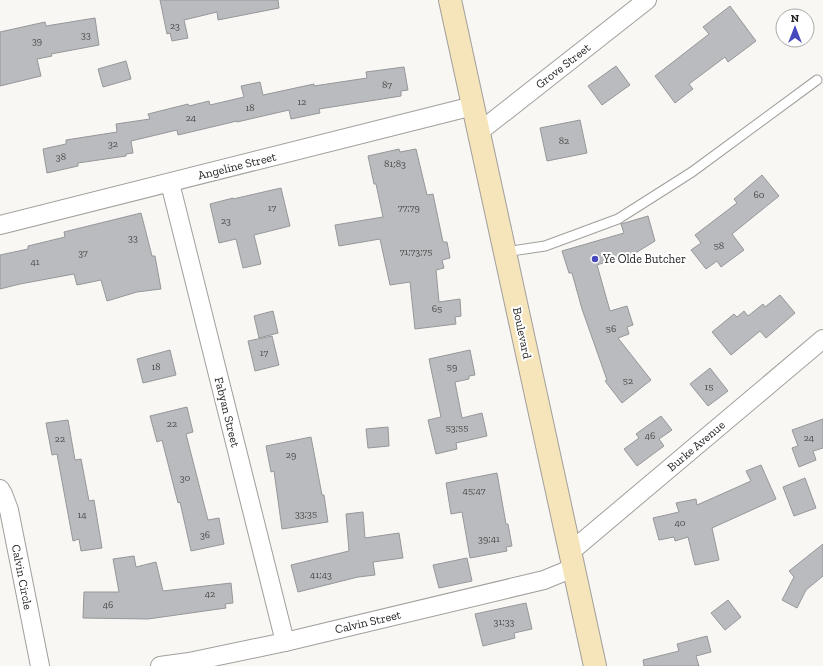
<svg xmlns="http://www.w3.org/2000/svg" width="823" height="666" font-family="'Zilla Slab',serif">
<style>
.building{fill:#babbbf;stroke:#96979a}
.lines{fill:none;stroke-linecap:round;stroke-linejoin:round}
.lane-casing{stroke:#a19f9c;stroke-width:11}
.street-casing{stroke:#a19f9c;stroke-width:20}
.secondary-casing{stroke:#a19f9c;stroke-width:24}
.lane{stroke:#fff;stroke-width:9}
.street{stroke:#fff;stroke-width:18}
.secondary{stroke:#f6e5ba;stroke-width:22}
.poi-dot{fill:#4648bd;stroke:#fff;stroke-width:1.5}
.labels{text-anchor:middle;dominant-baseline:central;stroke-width:4;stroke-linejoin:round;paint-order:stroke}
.number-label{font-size:10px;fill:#4b4a4a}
.street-label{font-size:12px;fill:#262523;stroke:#fff}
.poi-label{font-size:12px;fill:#262523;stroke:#fff;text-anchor:start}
</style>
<rect width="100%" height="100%" fill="#f9f7f3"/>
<g class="building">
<polygon points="160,0 278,0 279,8 218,20 217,12 184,20 188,38 172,41 170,33 167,34"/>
<polygon points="730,6 756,41 728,62 725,57 689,84 693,89 675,103 655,76 709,34 703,27"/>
<polygon points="95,18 99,45 51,54 52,56 37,59 41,76 0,86 0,32 45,22 46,26"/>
<polygon points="126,61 131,79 103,87 98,69"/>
<polygon points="616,66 630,85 602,105 588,86"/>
<polygon points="404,67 408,90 401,91 401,96 319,109 320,113 291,119 289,110 237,122 237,121 178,135 177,130 131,141 133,153 126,154 126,156 78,163 78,166 47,173 43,149 66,144 66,140 117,132 116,124 150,119 148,114 188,104 189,106 209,101 210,105 244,97 241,86 260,82 263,95 314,84 314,86 367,78 366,72"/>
<polygon points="580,120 587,153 547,161 540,128"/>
<polygon points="399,149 400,152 416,149 427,195 433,194 443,242 447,242 450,258 442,260 444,268 436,270 439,302 460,299 461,316 455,317 456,324 415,329 410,282 390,285 380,239 339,246 335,225 383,217 376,184 374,184 368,156"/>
<polygon points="762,175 779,196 732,234 744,250 721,267 717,261 706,269 691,250 701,243 695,235 737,203 734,199"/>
<polygon points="281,188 290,226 254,235 261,264 243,268 236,239 219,243 210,204 233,198 233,199"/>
<polygon points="141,213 152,256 155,256 161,289 137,292 107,301 101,280 77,285 74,274 20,284 0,289 0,255 28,249 28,246 65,237 64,232"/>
<polygon points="648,216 655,241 629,257 627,255 597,265 610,311 627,306 633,325 627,327 629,334 618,338 651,380 622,403 605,381 607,380 582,309 572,273 569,273 562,251 624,233 621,224"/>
<polygon points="780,295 795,313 766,338 760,331 731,355 712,332 734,314 737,317 744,311 748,316 763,304 765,307"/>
<polygon points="273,311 278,333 259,338 254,316"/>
<polygon points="272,336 279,365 255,371 248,341"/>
<polygon points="170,350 176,375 143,383 137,359"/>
<polygon points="470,350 475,375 469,376 469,379 455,382 462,418 482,413 487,436 456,443 457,449 436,454 428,420 441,417 429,359"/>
<polygon points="710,368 728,391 708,406 690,384"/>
<polygon points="187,407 193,432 186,434 208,520 219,518 224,544 191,551 180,502 178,503 162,440 157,442 150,416"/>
<polygon points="661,416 672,430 659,439 664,446 637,466 624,449 639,438 636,434"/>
<polygon points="823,419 823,448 813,451 816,460 799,467 792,448 798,446 792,430"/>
<polygon points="68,420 75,460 81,459 89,501 94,500 102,548 81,551 79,539 73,541 57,454 52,455 46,423"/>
<polygon points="388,427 389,446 368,448 366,429"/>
<polygon points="311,437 322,495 324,495 328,522 282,529 274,471 271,472 266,446"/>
<polygon points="761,465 776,499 712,528 719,560 695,565 688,537 675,541 674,537 659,540 653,518 679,512 676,503 696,499 697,505 751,481 746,471"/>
<polygon points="497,473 506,524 508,524 512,546 506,547 507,551 470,558 462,512 451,514 446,483"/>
<polygon points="805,478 816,508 794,516 783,487"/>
<polygon points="363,512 365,538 399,533 403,558 373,562 375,575 358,577 298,592 291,565 349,551 346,514"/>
<polygon points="823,544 823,576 806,590 797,608 782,600 794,577 789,571"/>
<polygon points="134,556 136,567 156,562 163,591 231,583 233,603 225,604 226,608 148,619 83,618 84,592 119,592 113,559"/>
<polygon points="467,558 472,581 439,588 433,565"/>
<polygon points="728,600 741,617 725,630 711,613"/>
<polygon points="526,603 532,629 514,633 515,638 483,646 475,614"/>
<polygon points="707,636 711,652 696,656 699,666 644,666 643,660 679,651 677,644"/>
</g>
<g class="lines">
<defs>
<polyline id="lane" points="505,252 545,246 618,219 692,172 817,80"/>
<g id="street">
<polyline points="479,132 647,0"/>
<polyline points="170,183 285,642"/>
<polyline points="0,225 473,106"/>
<polyline points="0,489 3,494 9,510 40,666"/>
<polyline points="569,553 823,339"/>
<polyline points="160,666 189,662 285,642 544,580 573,568"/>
</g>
<polyline id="secondary" points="450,0 595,666"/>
</defs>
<use href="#lane" class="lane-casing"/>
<use href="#street" class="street-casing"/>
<use href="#secondary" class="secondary-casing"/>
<use href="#lane" class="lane"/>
<use href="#street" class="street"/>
<use href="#secondary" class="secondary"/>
</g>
<circle class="poi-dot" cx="595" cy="259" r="4"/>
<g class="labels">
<g class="number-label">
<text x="175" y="26">23</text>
<text x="86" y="35">33</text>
<text x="37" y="41">39</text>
<text x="387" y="85">87</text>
<text x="302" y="102">12</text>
<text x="250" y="108">18</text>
<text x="191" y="118">24</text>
<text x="564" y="141">82</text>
<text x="113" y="144">32</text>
<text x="61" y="157">38</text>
<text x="395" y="164">81;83</text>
<text x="759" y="195">60</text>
<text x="272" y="208">17</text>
<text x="409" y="208">77;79</text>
<text x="226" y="221">23</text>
<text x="133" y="238">33</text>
<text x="719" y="246">58</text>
<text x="416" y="252">71;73;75</text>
<text x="83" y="253">37</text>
<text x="35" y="262">41</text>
<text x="437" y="309">65</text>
<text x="611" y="329">56</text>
<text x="264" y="353">17</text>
<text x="156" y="367">18</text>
<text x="452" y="367">59</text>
<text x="628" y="381">52</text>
<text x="709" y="387">15</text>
<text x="172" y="424">22</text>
<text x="457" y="428">53;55</text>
<text x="650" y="436">46</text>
<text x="809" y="438">24</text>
<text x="60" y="439">22</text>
<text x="291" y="455">29</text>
<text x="185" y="478">30</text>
<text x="474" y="491">45;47</text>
<text x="306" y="514">33;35</text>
<text x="82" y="515">14</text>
<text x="680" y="523">40</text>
<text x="205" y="535">36</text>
<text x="489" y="539">39;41</text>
<text x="321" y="575">41;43</text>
<text x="210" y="594">42</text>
<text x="108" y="605">46</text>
<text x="504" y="622">31;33</text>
</g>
<g class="street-label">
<text transform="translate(563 66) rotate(-38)">Grove Street</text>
<text transform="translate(237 166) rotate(-14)">Angeline Street</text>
<text transform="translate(522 333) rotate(78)">Boulevard</text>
<text transform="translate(227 412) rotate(76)">Fabyan Street</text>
<text transform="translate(696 446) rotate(-40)">Burke Avenue</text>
<text transform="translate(22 577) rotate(79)">Calvin Circle</text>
<text transform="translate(368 622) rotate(-13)">Calvin Street</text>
</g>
<g class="poi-label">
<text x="603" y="259">Ye Olde Butcher</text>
</g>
</g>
<g transform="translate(795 28)"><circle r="19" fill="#ffffff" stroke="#a8a8a7"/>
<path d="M0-3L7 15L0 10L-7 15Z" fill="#4648bd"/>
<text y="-6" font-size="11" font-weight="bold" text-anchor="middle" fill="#262523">N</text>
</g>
</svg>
